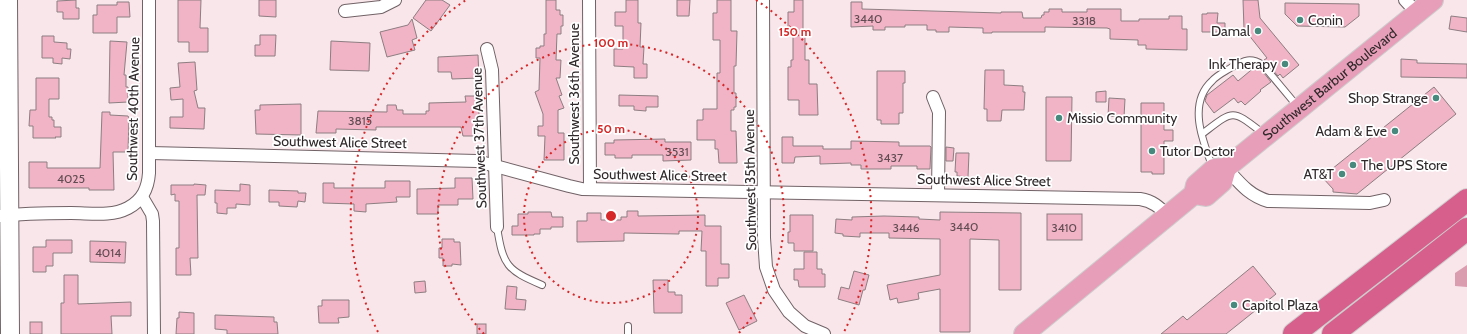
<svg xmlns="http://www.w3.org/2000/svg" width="1467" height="334" font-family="Cabin,sans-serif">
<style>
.forest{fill:#d99daf}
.building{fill:#f1b3c6;stroke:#8d7e82}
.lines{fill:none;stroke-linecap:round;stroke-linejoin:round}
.lane-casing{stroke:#716266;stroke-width:8}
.street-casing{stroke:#716266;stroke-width:14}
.secondary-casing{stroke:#716266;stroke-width:20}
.primary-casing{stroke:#cdcccc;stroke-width:22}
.highway-casing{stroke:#cdcccc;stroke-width:24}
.lane{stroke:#fff;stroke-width:6}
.street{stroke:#fff;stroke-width:12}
.secondary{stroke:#fff;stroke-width:18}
.primary{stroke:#e79fb9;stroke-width:20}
.highway{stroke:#d75f8b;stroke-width:22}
.ring{fill:none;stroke:#d62828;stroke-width:2;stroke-dasharray:2 4}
.poi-dot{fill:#478a7d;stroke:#fff;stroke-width:1.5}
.labels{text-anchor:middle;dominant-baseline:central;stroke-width:3.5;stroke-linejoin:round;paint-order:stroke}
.number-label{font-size:12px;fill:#604c52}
.poi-label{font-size:14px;fill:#30292b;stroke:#fff;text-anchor:start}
.street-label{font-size:14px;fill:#30292b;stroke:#fff}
.centre{fill:#d62828;stroke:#fff;stroke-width:2}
.ring-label{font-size:12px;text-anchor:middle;font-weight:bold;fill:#d62828;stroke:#fff;stroke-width:3.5;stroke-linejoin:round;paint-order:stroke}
</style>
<rect width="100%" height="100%" fill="#f8e6eb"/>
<polygon class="forest" points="1467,265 1467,287 1455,286 1455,273"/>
<g class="building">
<polygon points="76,0 76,8 79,8 79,19 63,19 63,12 57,12 57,1"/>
<polygon points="178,0 201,0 200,28 208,28 208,52 189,52 189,42 178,42"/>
<polygon points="259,0 276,0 276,17 259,16"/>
<polygon points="426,0 442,0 450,5 431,31 413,18"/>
<polygon points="546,0 556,0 556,10 560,10 560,15 563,15 563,26 561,26 561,34 557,34 556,60 561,60 560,78 556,78 562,95 559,96 564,108 558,110 558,133 564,133 564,160 544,160 545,136 538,136 538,126 543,126 543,114 535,92 539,90 540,58 536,58 536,48 540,48 540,46 544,46 544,34 546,34"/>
<polygon points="626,0 638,0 638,23 641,23 640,47 644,47 643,64 647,64 647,78 634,78 634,67 614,66 614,49 623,49 623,26 615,26 615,12 626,12"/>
<polygon points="677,0 690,0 689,16 677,16"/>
<polygon points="717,0 731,0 731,31 737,31 736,66 734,66 734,93 736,93 736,107 734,107 734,110 731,110 731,131 736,131 737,163 719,163 718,149 715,149 715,140 697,140 697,120 703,120 703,109 717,109 717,73 720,73 720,40 713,40 713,13 717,13"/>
<polygon points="794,0 803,0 803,32 805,32 805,60 809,60 809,84 817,84 818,115 799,115 799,100 788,100 788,67 791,67 791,60 793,60 793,34 788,34 788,12 794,12"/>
<polygon points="1243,0 1258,0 1260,18 1299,65 1283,78 1280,74 1278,76 1264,60 1267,58 1244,29"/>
<polygon points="117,2 129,2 130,17 117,17 117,33 93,33 93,15 97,15 97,5 117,5"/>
<polygon points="851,2 862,2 862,9 1001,13 1001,12 1022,12 1023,18 1041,18 1042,15 1044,15 1044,12 1049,12 1049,9 1062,9 1062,12 1087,12 1087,9 1121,9 1121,21 1139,21 1139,19 1169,19 1169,16 1182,16 1182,29 1187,29 1187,50 1146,49 1146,45 1138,45 1138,40 1110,39 1110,29 1107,28 1045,27 1045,32 992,32 992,33 983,33 983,28 949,27 949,32 936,32 936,30 927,30 927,25 905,25 905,27 885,27 885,30 873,30 873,26 851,27"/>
<polygon points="1285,3 1359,4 1359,16 1345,27 1297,26 1285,14"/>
<polygon points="1207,13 1218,13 1217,23 1225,23 1225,32 1202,32 1202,14 1207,14"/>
<polygon points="1451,16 1467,18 1467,32 1449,29"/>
<polygon points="412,19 417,38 412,40 415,50 387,57 380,32 408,25"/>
<polygon points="260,35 276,35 275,56 255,56 255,45 260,45"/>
<polygon points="42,36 54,36 54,42 67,43 67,49 71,49 70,59 62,58 62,64 53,63 53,58 42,58"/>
<polygon points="110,41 127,42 124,75 126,75 126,87 128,87 128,102 109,103"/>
<polygon points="331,41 370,43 369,71 330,70"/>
<polygon points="478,55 479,78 452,79 451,72 438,72 438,57"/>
<polygon points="1401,59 1417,60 1417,63 1467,64 1467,78 1401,77"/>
<polygon points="195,62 197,90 194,91 198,108 205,108 204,129 170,128 170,117 183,117 183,99 171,100 170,88 180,87 178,63"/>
<polygon points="1256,66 1260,68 1271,82 1260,90 1261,91 1245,105 1241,101 1238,103 1234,98 1214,113 1205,101 1207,95 1233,75 1238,81"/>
<polygon points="985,70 1004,70 1004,85 1023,86 1023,92 1025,92 1024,110 1002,110 1001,121 987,121 987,109 984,109"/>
<polygon points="877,71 905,71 905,83 903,83 903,113 899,113 899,124 881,124 881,120 877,120"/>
<polygon points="36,78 59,78 59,99 49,99 49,117 52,117 52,120 54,120 54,127 61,127 61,137 55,137 56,138 33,138 33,126 29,126 30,110 36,110"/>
<polygon points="1434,87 1456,114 1357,194 1333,192 1333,189 1322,177"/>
<polygon points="1106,91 1106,102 1096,102 1096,92"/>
<polygon points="619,95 658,96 658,107 646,107 646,111 634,110 634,106 619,106"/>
<polygon points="465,96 477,96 477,108 479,108 479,128 475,128 475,136 463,136 461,127 376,127 376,130 336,129 336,133 316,133 318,111 387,112 387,105 396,105 397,110 403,110 403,114 426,114 426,111 429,111 429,103 466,102"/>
<polygon points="1046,97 1072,97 1071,161 1046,161"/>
<polygon points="1109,98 1125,99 1124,117 1108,116"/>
<polygon points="1141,103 1164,103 1164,130 1173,130 1173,141 1164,141 1164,174 1152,174 1152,172 1141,172"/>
<polygon points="301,104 301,135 256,134 255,110 260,110 260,105"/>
<polygon points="102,112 110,112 110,115 128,116 129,118 128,152 113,152 114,190 89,190 89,188 29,188 29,162 47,162 47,168 100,168"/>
<polygon points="782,137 793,137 793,146 823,146 823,149 851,149 851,141 899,142 899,146 930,146 931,147 930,169 917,169 917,166 891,166 891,169 861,169 861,165 851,165 851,163 820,164 820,156 795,157 794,163 782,163"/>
<polygon points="665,139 665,142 691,142 691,160 663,161 663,155 632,155 632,158 615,158 615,155 605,155 605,143 614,143 614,140"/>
<polygon points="946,147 954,148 953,161 946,161"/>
<polygon points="956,153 969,153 968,177 957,176 957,172 955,172"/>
<polygon points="455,178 472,178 473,199 458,199 458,205 438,205 438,214 417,214 417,189 455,188"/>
<polygon points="385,181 410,181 410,197 396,197 397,202 366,204 366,212 354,211 354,204 323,203 323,183 334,183 334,188 385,188"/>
<polygon points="194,184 206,185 205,195 197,195 198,258 190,258 191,275 176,275 176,248 179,248 179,201 175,201 175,194 171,195 171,185 194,185"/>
<polygon points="240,184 250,185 250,205 236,204 236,208 227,208 227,214 217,213 217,203 215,203 215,190 240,191"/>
<polygon points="269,190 298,191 298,193 306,193 305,202 298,201 297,207 279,206 279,202 269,202"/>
<polygon points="627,211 638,211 638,216 705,215 705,226 721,226 721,264 729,264 729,278 718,278 718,286 706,286 706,251 701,251 702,231 679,231 679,234 624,233 624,241 577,242 577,221 587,221 587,213 601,213 601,220 621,220 621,217 627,217"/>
<polygon points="528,212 551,212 552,217 563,217 563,227 551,227 551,229 540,229 540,234 534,234 534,235 512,235 512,226 518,226 518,214 528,214"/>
<polygon points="940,212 1021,213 1021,290 999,290 999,240 970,239 970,332 940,332 940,289 918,293 919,299 898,303 897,298 890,300 887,285 940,275 940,239 889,238 889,233 860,233 860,237 843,236 843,234 835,233 836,219 852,220 852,217 884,216 919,217 919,219 940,220"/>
<rect x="1047" y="214" width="35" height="26"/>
<polygon points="790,215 813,215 813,251 794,251 794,243 788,243 788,232 790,232"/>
<polygon points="442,239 454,239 454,242 460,242 461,265 452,264 452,266 443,266 443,258 439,258 439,248 442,248"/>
<polygon points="46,240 72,240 72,253 53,253 53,266 46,266 46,272 33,272 33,247 46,247"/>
<polygon points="90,241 126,242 125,263 90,262"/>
<polygon points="804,252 817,252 817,269 822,269 822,274 825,274 825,287 799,287 798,280 794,280 794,269 804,269"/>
<polygon points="1253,266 1276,294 1226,334 1161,334 1183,316 1187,320"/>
<polygon points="854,271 869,275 865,290 863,290 859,305 838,299 841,287 849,289"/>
<polygon points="64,275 78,275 78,304 131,302 131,316 111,316 112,334 61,334 61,303 64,303"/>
<polygon points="653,280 668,280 668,292 675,292 675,295 682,295 682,313 654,313"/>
<polygon points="425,281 426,292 415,293 414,282"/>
<polygon points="507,286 517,287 516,299 526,300 525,310 505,309"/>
<polygon points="744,295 757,321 739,330 726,303"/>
<polygon points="322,300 349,300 349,317 338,318 339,323 319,323 318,306 322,306"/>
<polygon points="179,312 194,313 194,334 176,334 177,318 179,318"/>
<polygon points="215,315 274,317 274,322 277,322 278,334 227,334 227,330 215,329"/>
<rect x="30" y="322" width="12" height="12"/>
<rect x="477" y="324" width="9" height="10"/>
</g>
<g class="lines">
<defs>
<g id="lane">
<path d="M1202,134c33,-25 29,-25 62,0"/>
<path d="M1213,168c-10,-26 -26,-64 -1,-87 5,-6 14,-10 20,-14 12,-7 19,-10 31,-2l35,42"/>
<path d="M497,227c6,39 10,43 45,58"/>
<polyline points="628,334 628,326"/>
</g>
<g id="street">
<polyline points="589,0 590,189"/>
<polyline points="763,0 764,238 766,267 774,290 789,312 805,326 824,334"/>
<polyline points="1405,0 1417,13"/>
<polyline points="345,11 381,7 395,0"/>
<polyline points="487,49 492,70 497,227"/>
<polyline points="933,97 939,112 938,194"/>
<path d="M150,153l327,8 92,25 13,3 558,10c13,2 19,8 28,17"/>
<path d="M1226,168c13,14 22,27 42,33l102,2 14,-3"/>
<polyline points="142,197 152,214 153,221 154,334"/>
<path d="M0,216c24,-3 47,-3 71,-3 19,0 40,4 57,-5 15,-8 20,-20 21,-35v-173"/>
</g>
<polyline id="secondary" points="8,0 10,334"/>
<g id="primary">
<polyline points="1194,194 1206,196 1222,182 1226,168"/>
<path id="s1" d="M1024,334l170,-140 2,-9 18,-16 12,-1 207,-168"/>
</g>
<g id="highway">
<polyline points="1294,334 1467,200"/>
<polyline points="1333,334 1467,229"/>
</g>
</defs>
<use href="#lane" class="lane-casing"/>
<use href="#street" class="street-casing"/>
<use href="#secondary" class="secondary-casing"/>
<use href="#primary" class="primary-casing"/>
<use href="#highway" class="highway-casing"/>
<use href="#lane" class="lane"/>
<use href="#street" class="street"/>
<use href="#secondary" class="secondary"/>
<use href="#primary" class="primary"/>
<use href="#highway" class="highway"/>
</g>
<g class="ring">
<circle cx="611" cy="216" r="87"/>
<path d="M484 334A173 173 0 1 1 738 334"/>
<path d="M378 332A260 260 0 0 1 466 0M756 0A260 260 0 0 1 844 332"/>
</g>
<g class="poi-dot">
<circle cx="1300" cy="20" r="4"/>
<circle cx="1258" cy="31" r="4"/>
<circle cx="1285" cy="64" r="4"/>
<circle cx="1436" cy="98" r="4"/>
<circle cx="1059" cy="118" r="4"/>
<circle cx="1395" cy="131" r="4"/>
<circle cx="1152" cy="151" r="4"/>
<circle cx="1353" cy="165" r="4"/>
<circle cx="1342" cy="174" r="4"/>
<circle cx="1234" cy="305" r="4"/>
</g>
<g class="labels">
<g class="number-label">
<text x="868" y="18">3440</text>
<text x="1084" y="20">3318</text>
<text x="360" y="120">3815</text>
<text x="677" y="151">3531</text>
<text x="890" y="157">3437</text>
<text x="71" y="178">4025</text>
<text x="964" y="226">3440</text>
<text x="906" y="227">3446</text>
<text x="1064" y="227">3410</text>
<text x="108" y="252">4014</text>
</g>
<g class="poi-label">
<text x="1308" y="20">Conin</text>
<text x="1250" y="31" text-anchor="end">Damal</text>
<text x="1277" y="64" text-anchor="end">Ink Therapy</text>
<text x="1428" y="98" text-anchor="end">Shop Strange</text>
<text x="1067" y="118">Missio Community</text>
<text x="1387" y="131" text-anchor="end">Adam &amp; Eve</text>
<text x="1160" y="151">Tutor Doctor</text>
<text x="1361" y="165">The UPS Store</text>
<text x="1334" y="174" text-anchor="end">AT&amp;T</text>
<text x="1242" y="305">Capitol Plaza</text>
</g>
<g class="street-label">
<text stroke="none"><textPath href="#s1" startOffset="399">Southwest Barbur Boulevard</textPath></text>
<text transform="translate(574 94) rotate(-90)">Southwest 36th Avenue</text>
<text transform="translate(133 109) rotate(-89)">Southwest 40th Avenue</text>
<text transform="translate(479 138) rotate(-92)">Southwest 37th Avenue</text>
<text transform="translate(340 142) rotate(1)">Southwest Alice Street</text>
<text transform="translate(660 175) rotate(1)">Southwest Alice Street</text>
<text transform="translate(750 180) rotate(-91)">Southwest 35th Avenue</text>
<text transform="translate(984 180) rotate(1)">Southwest Alice Street</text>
</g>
</g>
<circle cx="611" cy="216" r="6" class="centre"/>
<g class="ring-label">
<text x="795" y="36">150 m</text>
<text x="611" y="47">100 m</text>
<text x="611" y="133">50 m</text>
</g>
</svg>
